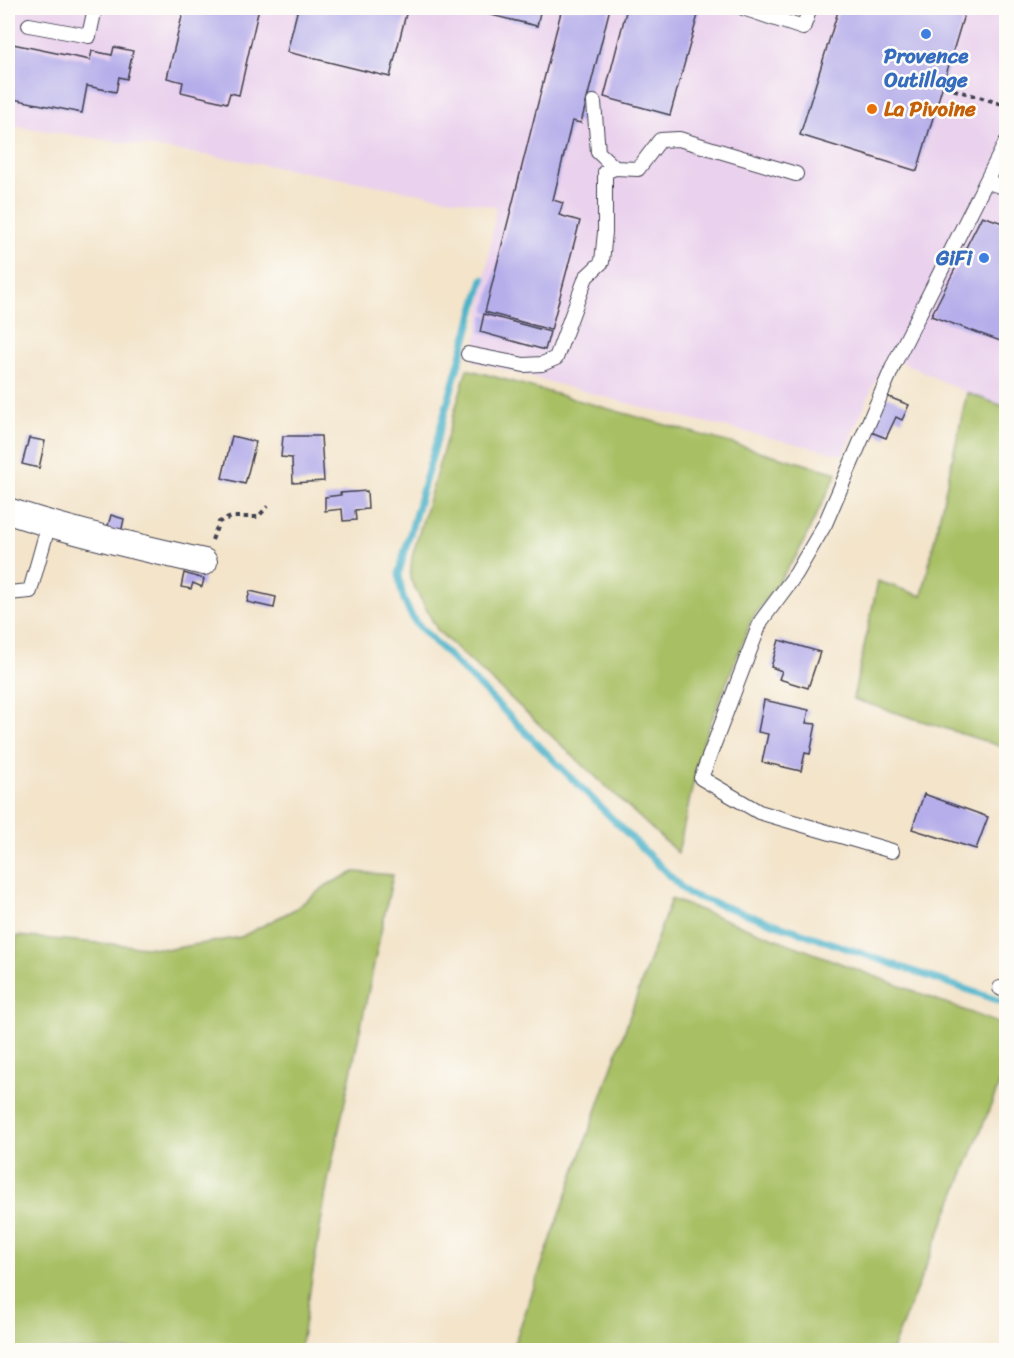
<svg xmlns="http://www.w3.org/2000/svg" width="1014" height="1358" font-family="Sriracha,sans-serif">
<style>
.built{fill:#ead1ed}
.green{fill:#a8bf64;stroke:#657050;stroke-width:1.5}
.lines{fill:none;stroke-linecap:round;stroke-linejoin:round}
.stream{stroke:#4bb2c9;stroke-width:7}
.building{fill:#b6aeea}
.lane-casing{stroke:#413f50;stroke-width:16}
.street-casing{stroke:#413f50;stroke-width:28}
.path{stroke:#413f50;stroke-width:4;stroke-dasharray:4.5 4.5;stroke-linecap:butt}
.lane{stroke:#fff;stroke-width:14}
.street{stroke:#fff;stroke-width:26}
.shop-dot{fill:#3f7fe0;stroke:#fdfcf7;stroke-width:2}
.food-dot{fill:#e8710a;stroke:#fdfcf7;stroke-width:2}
.labels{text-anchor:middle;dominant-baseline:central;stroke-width:5;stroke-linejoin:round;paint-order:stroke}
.shop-label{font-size:21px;font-weight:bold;fill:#366cbe;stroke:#fdfcf7}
.food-label{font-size:21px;font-weight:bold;fill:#c56008;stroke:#fdfcf7;text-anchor:start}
</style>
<rect width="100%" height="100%" fill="#fdfcf7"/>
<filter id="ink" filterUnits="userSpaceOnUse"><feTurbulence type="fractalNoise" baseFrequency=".0167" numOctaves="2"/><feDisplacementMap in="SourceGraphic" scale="12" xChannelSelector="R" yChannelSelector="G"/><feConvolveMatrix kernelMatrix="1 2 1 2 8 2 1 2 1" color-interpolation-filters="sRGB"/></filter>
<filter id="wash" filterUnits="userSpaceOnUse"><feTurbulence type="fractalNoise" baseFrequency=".008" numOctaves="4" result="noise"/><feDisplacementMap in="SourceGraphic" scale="24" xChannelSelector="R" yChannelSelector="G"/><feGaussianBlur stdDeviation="1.35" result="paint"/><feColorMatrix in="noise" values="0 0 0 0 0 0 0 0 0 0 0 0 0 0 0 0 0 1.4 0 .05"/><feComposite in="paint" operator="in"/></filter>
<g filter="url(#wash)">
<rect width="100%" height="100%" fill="#f3e4ca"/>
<polygon class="built" points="8,8 1006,8 1006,407 967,393 887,355 843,455 645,408 473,361 496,207 238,160 8,125"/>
<g class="green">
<polygon points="467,369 837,473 797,555 752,619 701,747 678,853 438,631 410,579 412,557"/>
<polygon points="967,393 1006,407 1006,748 853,699 878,581 922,596"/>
<polygon points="354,872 393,875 328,1181 300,1350 8,1350 8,988 17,936 170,949 241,937 295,909 327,885"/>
<polygon points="671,899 1006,1026 1006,1068 892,1350 512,1350"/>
</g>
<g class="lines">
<path class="stream" d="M483,279l-84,293c1,20 6,34 17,51l272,271 318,109"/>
</g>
<g id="blocks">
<g class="building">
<polygon points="184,8 259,8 239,95 230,93 227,103 181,92 183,82 167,78"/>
<polygon points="298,8 395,8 407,10 390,77 287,52"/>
<polygon points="462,8 541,8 537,26"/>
<polygon points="562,8 610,8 581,123 572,121 553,200 563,203 559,215 580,221 551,330 485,312"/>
<polygon points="627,8 700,8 670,115 604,97"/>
<polygon points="839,8 966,8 917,171 800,135"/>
<polygon points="8,43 90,60 92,51 112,55 114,47 133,51 127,79 119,77 116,92 87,86 82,113 8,98"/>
<polygon points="982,216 1006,224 1006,343 931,316"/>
<polygon points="484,314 550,332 545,350 480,332"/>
<polygon points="886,396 909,405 902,420 896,417 886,438 871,432"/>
<polygon points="232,436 256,442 245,484 222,478"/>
<polygon points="283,436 321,436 324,481 293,483 292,458 281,457"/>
<polygon points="29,438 45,441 39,468 22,464"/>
<polygon points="367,491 368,509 355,510 356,520 343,521 342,509 325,511 325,497 341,495 340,493"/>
<polygon points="111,515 124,519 121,533 107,529"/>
<polygon points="184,573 204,579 202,587 193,583 191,589 181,587"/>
<polygon points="250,591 276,597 274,608 247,602"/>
<polygon points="779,640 820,652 808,688 779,679 782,671 771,667"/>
<polygon points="764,700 809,710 806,723 816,724 810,754 805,753 801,771 762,762 768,734 758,732"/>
<polygon points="924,794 988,817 976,849 912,829"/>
</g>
</g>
</g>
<g filter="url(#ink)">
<use href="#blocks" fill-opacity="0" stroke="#413f50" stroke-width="1.5"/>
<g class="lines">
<defs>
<g id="lane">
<polyline points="743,8 803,28 810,8"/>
<polyline points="29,25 89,36 95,8"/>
<polyline points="594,102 598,152 615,168 638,169 660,140 679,139 796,174"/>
<polyline points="988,182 1006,188"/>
<polyline points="468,354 524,365 542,364 556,358 586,277 602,262 605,232 605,172 615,168"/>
<polyline points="8,593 30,591 46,534 45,523"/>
<polyline points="892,851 759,812 701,778 761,621 796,574 825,524 894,364 1006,142"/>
<polyline points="1000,988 1006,991"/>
</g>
<path id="street" d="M8,511c64,21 130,36 196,51"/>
</defs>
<use href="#lane" class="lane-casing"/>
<use href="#street" class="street-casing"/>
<g class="path">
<polyline points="945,87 1006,105"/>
<polyline points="212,540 219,522 231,517 258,517 268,506"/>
</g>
<use href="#lane" class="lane"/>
<use href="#street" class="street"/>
</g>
</g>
<g class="shop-dot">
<circle cx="926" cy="34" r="6"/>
<circle cx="984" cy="258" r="6"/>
</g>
<circle class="food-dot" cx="872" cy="109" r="6"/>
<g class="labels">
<g class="shop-label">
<text x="926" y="56">Provence<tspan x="926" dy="24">Outillage</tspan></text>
<text x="972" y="258" text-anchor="end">GiFi</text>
</g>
<g class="food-label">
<text x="884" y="109">La Pivoine</text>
</g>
</g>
<rect width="1014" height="1358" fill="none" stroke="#fdfcf7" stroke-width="30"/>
</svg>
